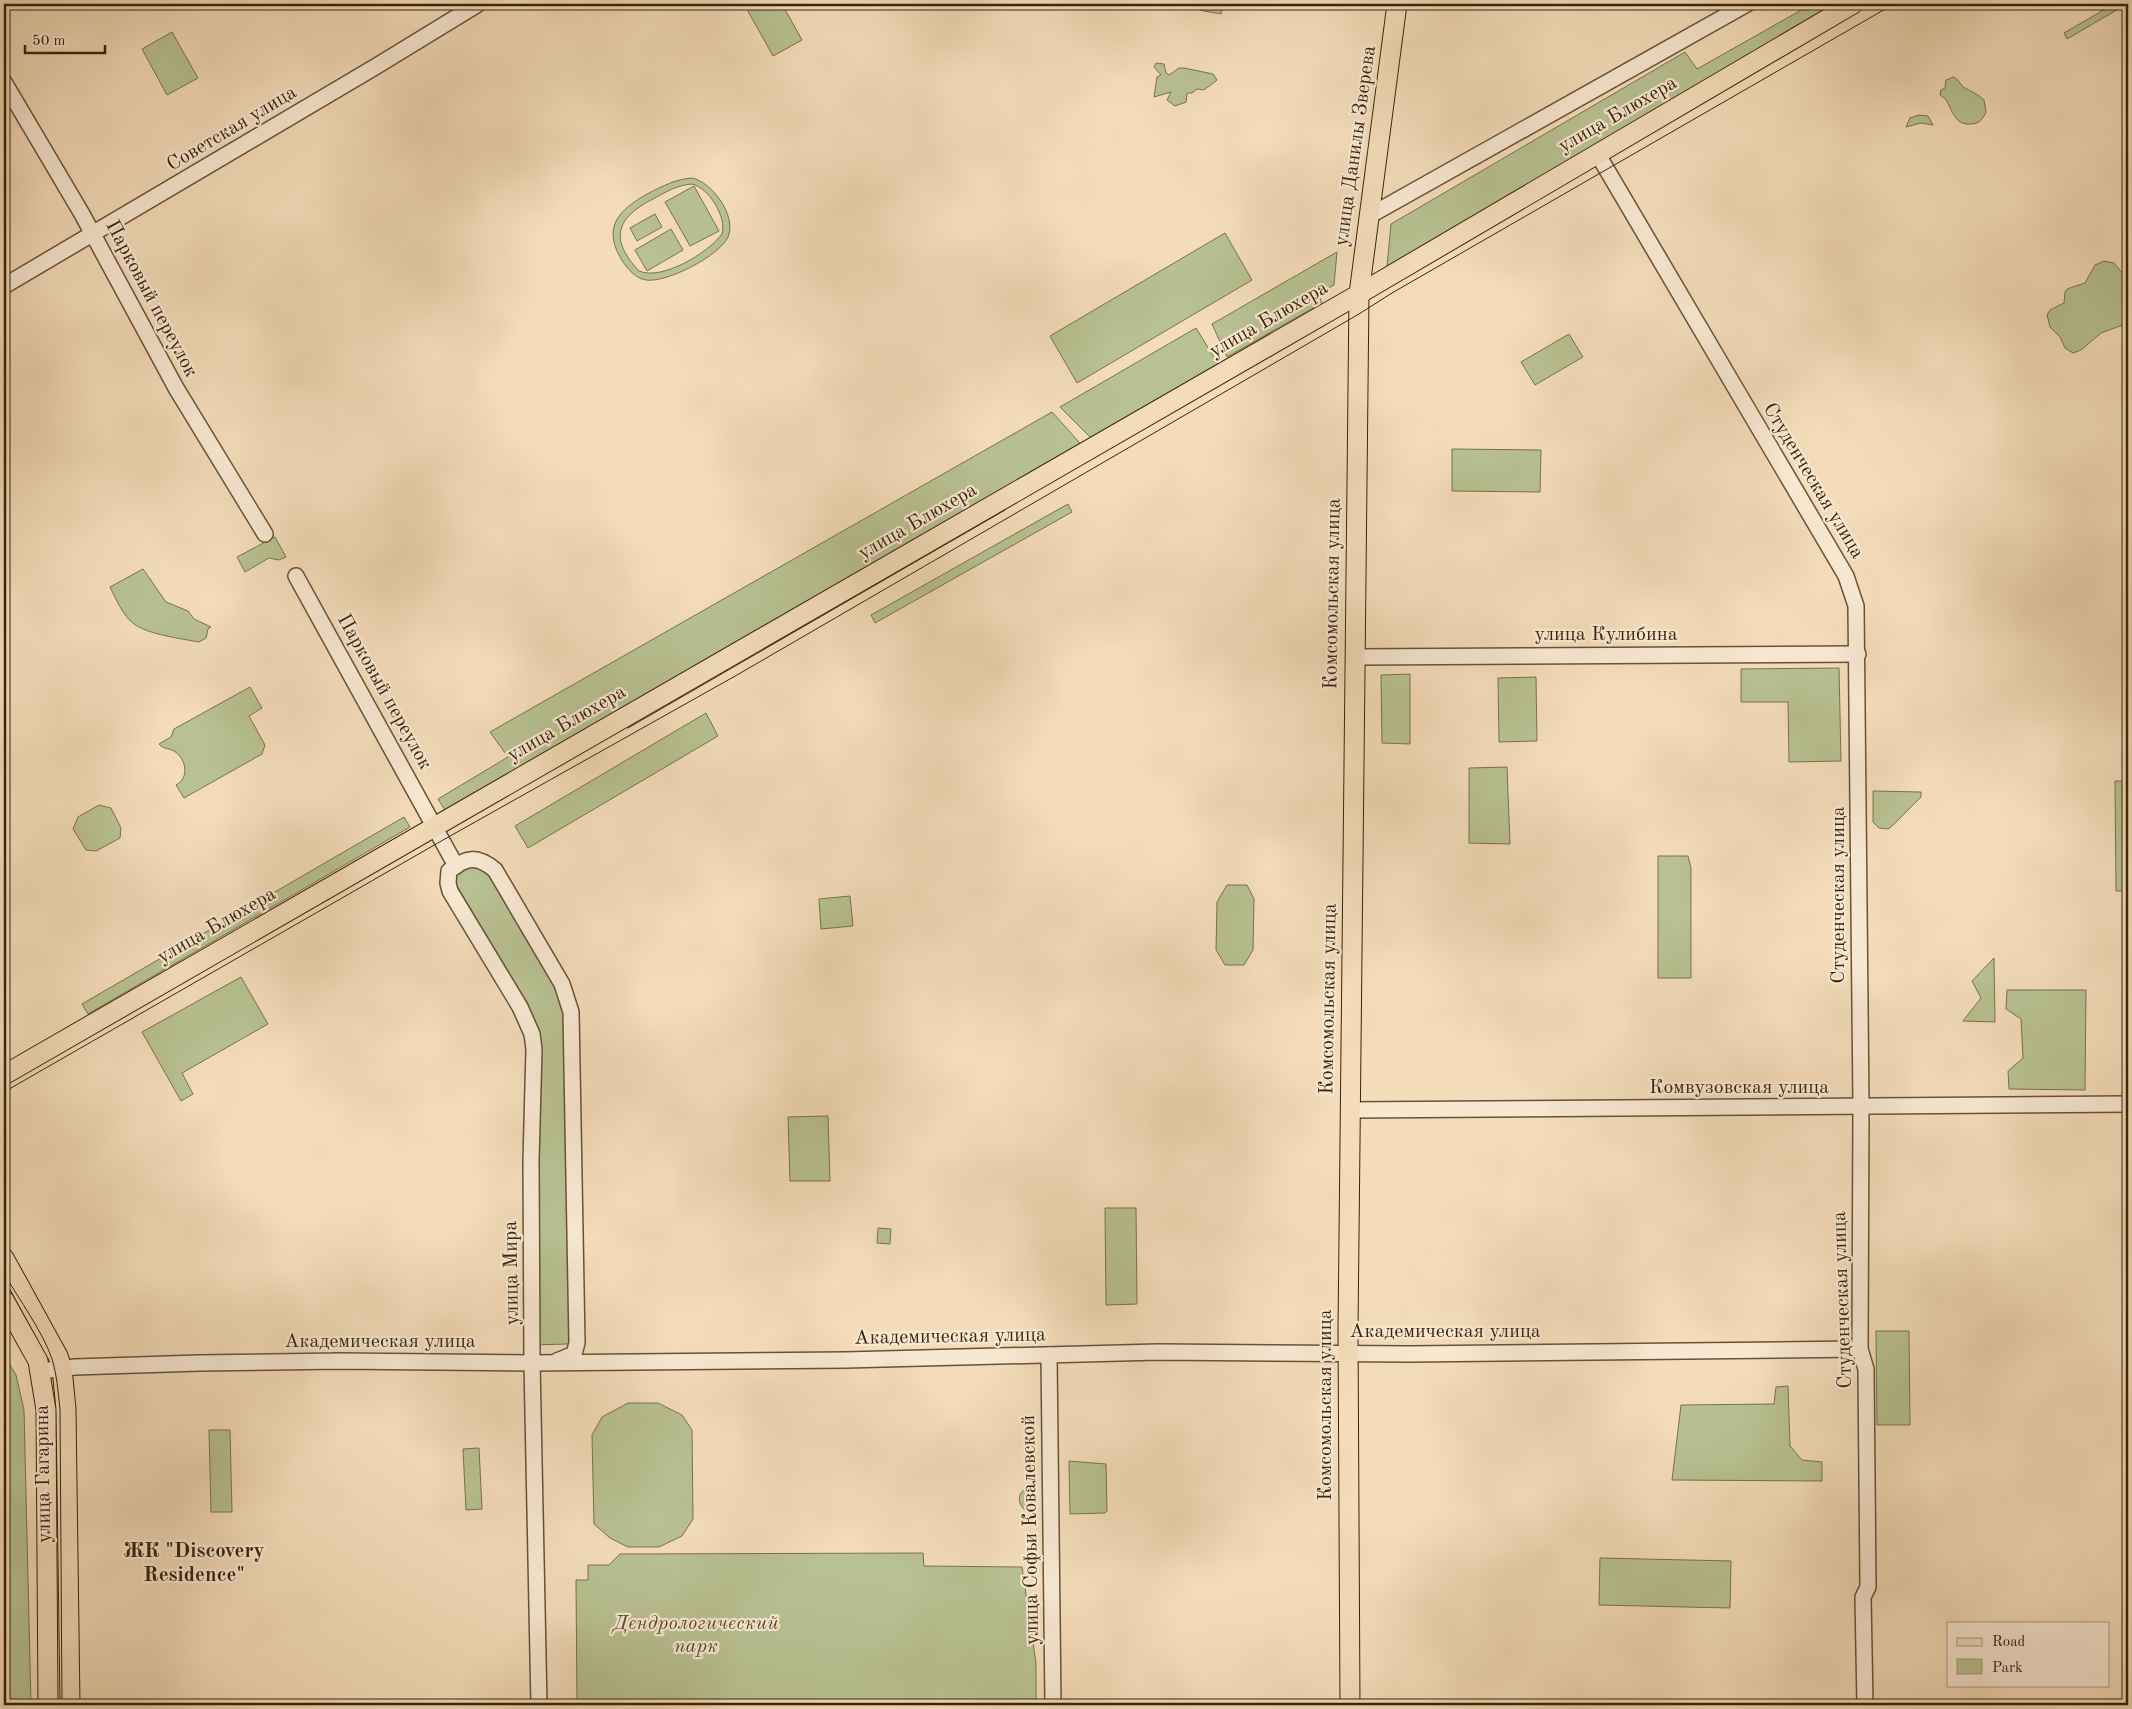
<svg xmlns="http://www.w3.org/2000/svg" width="2132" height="1709" font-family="'Old Standard TT',serif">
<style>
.green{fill:#b8c192;stroke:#78724e;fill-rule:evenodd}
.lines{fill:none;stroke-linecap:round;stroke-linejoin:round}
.minor-casing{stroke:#685237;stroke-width:18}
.major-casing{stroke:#39240b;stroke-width:21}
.minor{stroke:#f8e8d2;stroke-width:15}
.major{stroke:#f4dcba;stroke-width:19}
.tram{stroke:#39240b;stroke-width:1}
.labels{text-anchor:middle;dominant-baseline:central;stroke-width:4.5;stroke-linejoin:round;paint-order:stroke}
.street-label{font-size:20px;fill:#39240b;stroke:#f8e8d2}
.park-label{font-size:20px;font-style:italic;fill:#594b2d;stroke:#f8e8d2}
.neighbourhood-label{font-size:21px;font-weight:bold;fill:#39240b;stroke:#f8e8d2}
</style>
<rect width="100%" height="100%" fill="#f4dcba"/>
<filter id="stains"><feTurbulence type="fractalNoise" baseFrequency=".004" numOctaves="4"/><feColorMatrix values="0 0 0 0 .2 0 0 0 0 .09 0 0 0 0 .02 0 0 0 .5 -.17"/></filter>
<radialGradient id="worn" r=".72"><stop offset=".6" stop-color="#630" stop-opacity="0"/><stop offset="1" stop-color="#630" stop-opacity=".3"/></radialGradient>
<g class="green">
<polygon points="744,4 782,4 802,40 773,56"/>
<polygon points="1200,4 1223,4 1221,14 1199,10"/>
<polygon points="1812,4 1841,4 1387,267 1391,224 1685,52 1697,69"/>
<polygon points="2114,4 2127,4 2067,39 2064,33"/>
<polygon points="172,32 198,78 167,95 142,49"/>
<polygon points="1156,63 1164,64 1166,73 1169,75 1179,68 1184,68 1213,74 1217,80 1204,90 1197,89 1192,93 1187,93 1186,102 1175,106 1167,100 1171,92 1154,97 1157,77 1161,75 1154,67"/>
<path d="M1953,77c6,2 7,8 12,11 7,4 13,6 19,12l2,12c-3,7 -7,12 -15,12 -17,1 -18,-13 -25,-24 -1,-2 -4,-3 -6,-5l1,-5 4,-2 1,-8z"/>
<polygon points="1919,115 1928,116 1933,125 1921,123 1906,127 1910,118"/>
<path d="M692,178c20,4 45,38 36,59 -9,19 -61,46 -82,43 -11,-2 -17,-10 -23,-18 -22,-34 -5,-52 26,-69 14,-7 27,-14 43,-15zM692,184c17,4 35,33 30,50 -14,19 -60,47 -83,37 -30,-32 -23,-53 14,-72 13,-7 24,-14 39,-15z"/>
<polygon points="694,186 719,231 690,246 665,202"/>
<polygon points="655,214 662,227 637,241 630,228"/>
<polygon points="671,229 683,250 647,271 635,250"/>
<polygon points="1225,233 1252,280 1077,383 1050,336"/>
<polygon points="1337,252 1334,285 1318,294 1322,303 1227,357 1212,324"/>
<polygon points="2104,261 2114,263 2123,274 2125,294 2128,299 2128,323 2101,333 2081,350 2073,353 2065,348 2060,337 2050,327 2047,315 2050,310 2064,303 2065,292 2067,289 2085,283 2095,265"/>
<polygon points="1196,328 1223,372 1097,444 1060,407"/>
<polygon points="1569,334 1583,357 1535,385 1521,362"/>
<polygon points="1052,412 1087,451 450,818 438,799 508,757 490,732"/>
<polygon points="1452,449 1541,450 1540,492 1452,491"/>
<polygon points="1068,504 1072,512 875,623 871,615"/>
<polygon points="275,537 286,557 279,560 269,558 245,572 237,557"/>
<path d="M143,569l23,33 22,9 6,8 17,8 -3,2 -2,9 -7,4c-17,-3 -52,-8 -65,-18 -11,-8 -18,-25 -24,-37z"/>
<polygon points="1839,668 1841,761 1789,762 1788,702 1741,702 1741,669"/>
<polygon points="1410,674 1410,744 1382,743 1381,675"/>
<polygon points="1536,677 1537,741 1499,742 1498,678"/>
<path d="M250,687l12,21 -13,8 16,29 -3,9 -78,44 -8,-13c14,-7 10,-27 -2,-34 -6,-3 -11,-2 -15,-7l12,-7 3,-8z"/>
<polygon points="706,713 718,736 528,848 515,826"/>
<polygon points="1507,767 1510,844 1469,843 1469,768"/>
<polygon points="2115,781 2128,781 2128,891 2116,891"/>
<polygon points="1873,791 1921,792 1921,797 1892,826 1888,829 1879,828 1873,822"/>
<polygon points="99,805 111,808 121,828 120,838 96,851 86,850 73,829 78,817"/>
<polygon points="404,817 410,827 88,1014 82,1004"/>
<polygon points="1658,856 1688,856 1691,868 1691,978 1658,978"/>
<polygon points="486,863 567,996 577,1339 567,1344 533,1345 532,1034 450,891 449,871"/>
<polygon points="1227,885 1247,885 1254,899 1253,950 1244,965 1225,965 1216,950 1217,902"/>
<polygon points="850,896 853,926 821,929 819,899"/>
<polygon points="1994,958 1995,1022 1963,1021 1981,998 1972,981"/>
<polygon points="241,977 268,1024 182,1073 193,1094 181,1101 142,1032"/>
<polygon points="2007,990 2086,990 2085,1090 2009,1089 2008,1071 2023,1058 2021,1019 2006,1009"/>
<polygon points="828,1116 830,1181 790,1181 788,1117"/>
<polygon points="1105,1208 1136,1208 1137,1304 1106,1305"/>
<polygon points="878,1228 891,1229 890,1244 877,1243"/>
<polygon points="1876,1331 1909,1331 1910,1425 1877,1425"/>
<polygon points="4,1355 16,1375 24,1410 31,1705 4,1705"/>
<polygon points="1788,1386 1790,1446 1802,1460 1822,1462 1822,1481 1672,1480 1681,1405 1774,1404 1776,1387"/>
<polygon points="628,1403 658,1403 682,1415 692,1430 693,1519 682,1536 659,1547 628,1547 610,1538 594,1524 592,1435 602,1417"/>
<polygon points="209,1430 230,1430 232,1512 211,1512"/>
<polygon points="479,1448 482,1509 466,1510 463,1449"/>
<polygon points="1069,1461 1106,1464 1107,1511 1105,1513 1070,1514"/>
<path d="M1027,1488h5l1,26c-13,-3 -20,-19 -6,-26z"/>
<polygon points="923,1553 924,1566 1022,1567 1036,1663 1036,1705 577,1705 576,1580 588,1580 588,1565 609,1565 620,1554"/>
<polygon points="1600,1558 1731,1561 1730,1608 1599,1605"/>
</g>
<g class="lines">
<defs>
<g id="minor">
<polyline points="4,82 82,214 176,388 265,534"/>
<polyline points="1597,153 1846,576 1856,606 1861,1107 1860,1349 1866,1369 1868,1587 1863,1597 1865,1705"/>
<polyline points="1369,216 1747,4"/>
<polyline points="4,286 375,67 478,4"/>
<polyline points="296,576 456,866"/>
<polyline points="1355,657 1858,654"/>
<polyline points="1350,1110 2128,1104"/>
<polyline points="1049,1355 1053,1705"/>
<polyline points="40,1371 75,1367 199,1363 339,1361 532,1363 846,1360 1158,1352 1409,1354 1860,1349"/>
<path d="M539,1705l-7,-342 -1,-203 3,-111 -2,-15 -12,-27 -70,-116 -2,-8 1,-12c17,-14 28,-16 46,-1l67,114 9,28 6,331 -3,11 -17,7"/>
</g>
<g id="major">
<polyline points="4,1075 1359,294 1853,4"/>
<polyline points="4,1258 58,1356 62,1368 66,1409 70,1705"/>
<polyline points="4,1300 38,1361 46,1410 48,1705"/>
<polyline points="1350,1705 1348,1330 1359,294 1397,4"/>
</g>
</defs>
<use href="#minor" class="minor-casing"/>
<use href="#major" class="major-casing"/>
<use href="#minor" class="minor"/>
<use href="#major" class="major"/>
<g class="tram">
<polyline points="628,728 1005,510"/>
<polyline points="4,1092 443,840 737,675 1359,314 1392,293 1894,4"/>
<path d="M4,1273c15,27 38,57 48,86 5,16 6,33 8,50l2,296"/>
</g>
</g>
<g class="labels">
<g class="street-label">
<text transform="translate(1618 115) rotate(-30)">улица Блюхера</text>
<text transform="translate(232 129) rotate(-31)">Советская улица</text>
<text transform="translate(1356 146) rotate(-82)">улица Данилы Зверева</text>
<text transform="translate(151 299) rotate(62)">Парковый переулок</text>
<text transform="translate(1269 320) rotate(-30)">улица Блюхера</text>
<text transform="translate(1813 481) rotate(59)">Студенческая улица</text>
<text transform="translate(918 522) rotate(-30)">улица Блюхера</text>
<text transform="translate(1333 594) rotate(-89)">Комсомольская улица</text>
<text x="1606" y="635">улица Кулибина</text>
<text transform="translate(384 692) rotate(61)">Парковый переулок</text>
<text transform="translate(567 724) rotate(-30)">улица Блюхера</text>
<text transform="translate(1839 895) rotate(-90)">Студенческая улица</text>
<text transform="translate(217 926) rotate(-30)">улица Блюхера</text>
<text transform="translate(1329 999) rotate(-89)">Комсомольская улица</text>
<text x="1739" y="1088">Комвузовская улица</text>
<text transform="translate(512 1273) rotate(-91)">улица Мира</text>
<text transform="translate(1843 1300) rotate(-92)">Студенческая улица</text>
<text x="1445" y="1332">Академическая улица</text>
<text transform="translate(950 1337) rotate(-1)">Академическая улица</text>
<text x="380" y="1342">Академическая улица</text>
<text transform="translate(1326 1405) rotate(-90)">Комсомольская улица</text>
<text transform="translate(44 1474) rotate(-91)">улица Гагарина</text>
<text transform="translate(1031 1530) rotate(-91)">улица Софьи Ковалевской</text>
</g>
<g class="park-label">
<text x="696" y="1624">Дендрологический<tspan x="696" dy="23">парк</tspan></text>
</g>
<g class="neighbourhood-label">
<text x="194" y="1551">ЖК "Discovery<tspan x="194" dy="24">Residence"</tspan></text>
</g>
</g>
<rect width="2132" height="1709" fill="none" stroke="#f4dcba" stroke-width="20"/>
<rect x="5" y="5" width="2122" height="1699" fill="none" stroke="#39240b" stroke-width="2.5"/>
<rect x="10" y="10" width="2112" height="1689" fill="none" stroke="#39240b"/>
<rect x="1947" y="1622" width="162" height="65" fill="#f8e8d2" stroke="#ac9a82"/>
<rect x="1957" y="1638" width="25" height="8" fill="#f4dcba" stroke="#ac9a82"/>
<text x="1992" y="1646" font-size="15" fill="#39240b">Road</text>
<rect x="1957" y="1659" width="25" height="15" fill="#b8c192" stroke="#ac9a82"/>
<text x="1992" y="1672" font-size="15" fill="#39240b">Park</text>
<path d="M25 45v8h80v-8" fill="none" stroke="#39240b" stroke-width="2.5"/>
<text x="32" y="45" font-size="15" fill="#39240b" stroke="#f8e8d2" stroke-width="4" paint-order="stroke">50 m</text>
<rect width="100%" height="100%" filter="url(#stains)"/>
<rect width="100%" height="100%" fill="url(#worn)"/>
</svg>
